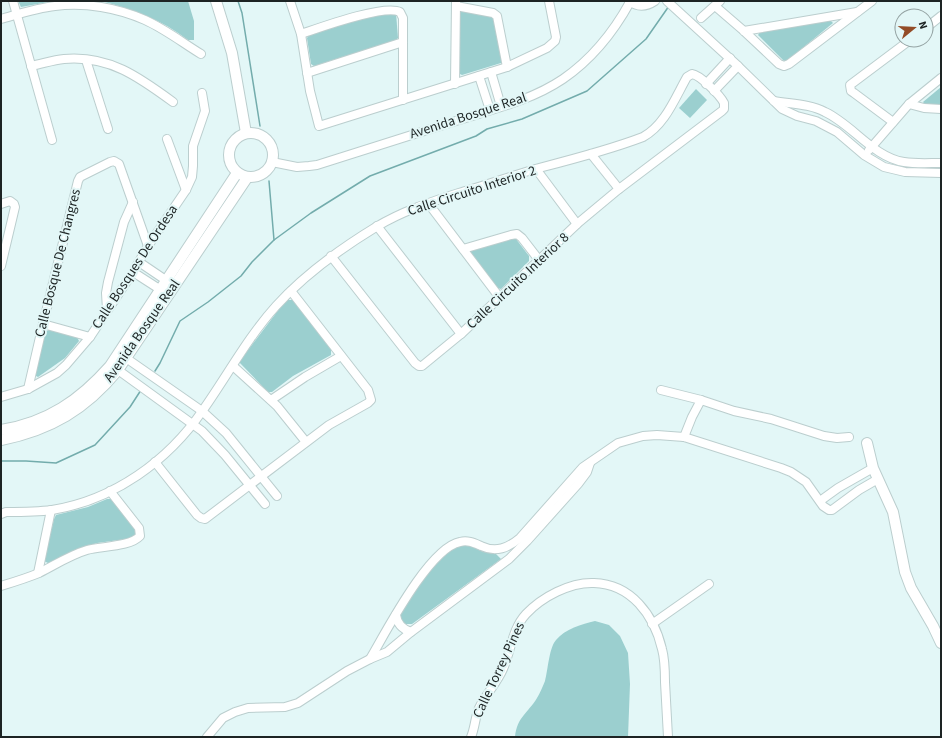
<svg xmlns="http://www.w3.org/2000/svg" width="942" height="738" font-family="'Source Sans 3',sans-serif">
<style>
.green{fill:#9bcfcf}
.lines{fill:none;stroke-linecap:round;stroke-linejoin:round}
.stream{stroke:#73acac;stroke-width:1.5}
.minor-casing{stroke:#bbcece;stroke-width:10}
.major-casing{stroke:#bbcece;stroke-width:12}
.minor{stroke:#fff;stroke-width:8}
.major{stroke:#fff;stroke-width:10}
.labels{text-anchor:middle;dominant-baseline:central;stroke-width:4;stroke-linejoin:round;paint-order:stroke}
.street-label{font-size:14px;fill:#1d2424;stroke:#e3f7f7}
</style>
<rect width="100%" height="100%" fill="#e3f7f7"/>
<g class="green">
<polygon points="18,1 54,1 21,7"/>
<path d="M101,1h87l6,20v19h-6c-26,-20 -55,-31 -87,-39z"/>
<polygon points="461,8 494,16 502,60 501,63 462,75 458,73 458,11"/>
<polygon points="396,13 398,38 396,40 314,66 311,64 307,38 309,35 364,16"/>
<polygon points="830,20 833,23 788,60 784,61 758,35 760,32"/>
<polygon points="941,87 941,107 926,106 923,102"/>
<polygon points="696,89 707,100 690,118 679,108"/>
<polygon points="513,238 516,239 529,256 529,261 501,289 497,288 470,253 471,250"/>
<polygon points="286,300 293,300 331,349 331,355 293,376 272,392 268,392 239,362"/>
<polygon points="49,330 76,335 79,341 65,358 38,377 34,375 44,332"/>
<polygon points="107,499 112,499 136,531 134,538 97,543 76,550 50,564 44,561 54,519 56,515 88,507"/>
<polygon points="463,543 494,552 501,559 412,624 404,624 401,622 399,611 411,592 447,550"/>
<path d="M595,621l14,4 11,11 8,17 2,31 -2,53h-113c2,-20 13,-24 22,-39 3,-5 6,-12 8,-17 3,-11 4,-33 11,-41 9,-11 26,-16 39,-19z"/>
</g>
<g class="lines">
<g class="stream">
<polyline points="238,1 242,13 260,126"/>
<polyline points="269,181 274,240"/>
<polyline points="155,371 160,363 180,321 208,302 241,276 252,262 274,240 311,213 370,176 476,136 487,129 522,119 587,91 646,39 669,6"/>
<polyline points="1,461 26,461 56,463 95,445 130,407 141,390"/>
</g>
<defs>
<g id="minor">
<polyline points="13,1 52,140"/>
<polyline points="290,1 301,34 310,91 319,126 507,67 547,48 555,41 556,37 549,1"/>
<path d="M629,1c8,6 17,6 26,0"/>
<polyline points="667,1 738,66 782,109 797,116 816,121 837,132 864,155 884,167 905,172 941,173"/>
<polyline points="456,6 493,13 497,16 507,67"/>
<polyline points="715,6 744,31 779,64 784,66 789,64 872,1"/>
<polyline points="701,18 720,1"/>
<path d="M1,19c18,-5 36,-11 54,-13 30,-4 63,2 90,14 20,9 38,23 56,34"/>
<polyline points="926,28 941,16"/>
<polyline points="744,31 857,12"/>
<path d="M301,34c18,-6 83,-30 99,-22l3,6v82"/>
<polyline points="86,60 108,129"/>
<path d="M31,66c11,-2 22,-6 33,-7 45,-4 75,18 109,43"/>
<polyline points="491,72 501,106"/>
<polyline points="307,73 403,42"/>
<polyline points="479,76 490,110"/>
<polyline points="455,84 456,2"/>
<polyline points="706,84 730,58"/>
<polyline points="714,91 738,66"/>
<path d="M774,101c17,3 36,3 51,11 28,13 48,45 79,50 12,2 25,1 37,1"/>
<polyline points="909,104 924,108 941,109"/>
<polyline points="893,122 854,93 851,91 850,85 910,40"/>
<polyline points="167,139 186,190"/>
<polyline points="869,150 909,104 941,78"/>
<polyline points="591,154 619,189"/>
<path d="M272,162l25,5 12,-1 8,-1c47,-15 94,-30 142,-45 35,-11 73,-20 104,-41 29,-20 50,-46 67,-77"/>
<polyline points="536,169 577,224"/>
<polyline points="428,203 500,298"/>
<polyline points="1,204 10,201 14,204 15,207 1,266"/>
<polyline points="377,226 461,334"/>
<polyline points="463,249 511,235 517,234 522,238 539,260"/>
<polyline points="139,262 170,283"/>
<polyline points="133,272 164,292"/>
<polyline points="107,310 106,293 108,282 124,222 133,202"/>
<polyline points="43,324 90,337"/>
<polyline points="126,358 202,411 226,433 277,496"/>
<polyline points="233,366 277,406 306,442"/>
<polyline points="118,370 202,431 225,455 265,504"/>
<polyline points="28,389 43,324 78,181 80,177 110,162 114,161 119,164 148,246"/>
<polyline points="661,390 701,400 734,411 771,419 824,436 837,438 849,437"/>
<polyline points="1,397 28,389 57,373 66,365 90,337 133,272 148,246 186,190 192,177 193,166 193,146 205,111 202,93"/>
<polyline points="271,400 305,377 341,356"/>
<polyline points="684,437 692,417 701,400"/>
<polyline points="155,462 197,515 201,518 205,519 329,425 368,403 371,400 368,390 291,291"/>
<polyline points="820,501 838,488 873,468"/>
<path d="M1,514l5,-2c15,0 31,0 46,-2 62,-10 116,-49 151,-100 24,-34 45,-73 73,-104 28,-31 64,-57 100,-79 28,-17 58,-26 89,-36 25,-7 49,-16 74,-23 35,-9 70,-18 104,-31 22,-12 32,-39 44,-60l5,-3c8,1 28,21 32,29v6l-2,2 -103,78 -42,35 -116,110 -39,32h-3l-4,-3 -84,-107"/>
<polyline points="38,573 51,510"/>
<path d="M1,586c13,-4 26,-8 38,-13 16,-8 31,-18 48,-23 14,-4 43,-3 53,-14l-1,-8 -29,-37"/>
<path d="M396,615c1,9 6,14 15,17"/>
<polyline points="652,624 709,584"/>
<path d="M370,659c16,-27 59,-111 90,-117 8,-2 14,1 21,4 15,7 27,2 39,-8l63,-71 35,-24 25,-7 14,-1 27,2 97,31 10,4 15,10 17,24 6,4h3l27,-20 19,-11"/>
<polyline points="207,737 223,718 235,712 248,708 285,707 298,703 347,671 370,659 387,652 411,632 509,559 527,541 578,484 587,472 590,463"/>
<path d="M471,737c4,-9 4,-20 8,-29 7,-14 18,-25 24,-39 8,-18 9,-40 23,-55 16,-17 44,-32 68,-31 37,1 60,32 68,66 3,11 3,22 3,33 1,19 2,37 3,55"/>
</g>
<g id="major">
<polyline points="216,1 232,53 246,133"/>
<circle cx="251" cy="155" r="22"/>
<path d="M1,430c46,-7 79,-30 109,-64l127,-193"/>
<path d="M1,440c50,-10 85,-31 117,-70l129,-192"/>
<polyline points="867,443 873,468 893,512 905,572 911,588 933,626 941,643"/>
</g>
</defs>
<use href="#minor" class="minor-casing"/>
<use href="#major" class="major-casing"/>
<use href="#minor" class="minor"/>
<use href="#major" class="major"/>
</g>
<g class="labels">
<g class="street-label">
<text transform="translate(468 116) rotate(-18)">Avenida Bosque Real</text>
<text transform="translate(472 191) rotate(-18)">Calle Circuito Interior 2</text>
<text transform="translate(58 263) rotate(-76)">Calle Bosque De Changres</text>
<text transform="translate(135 267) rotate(-57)">Calle Bosques De Ordesa</text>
<text transform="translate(518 281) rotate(-43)">Calle Circuito Interior 8</text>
<text transform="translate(142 331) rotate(-55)">Avenida Bosque Real</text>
<text transform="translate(499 670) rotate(-65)">Calle Torrey Pines</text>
</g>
</g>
<rect width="942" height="738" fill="none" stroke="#1d2424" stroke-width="4"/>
<g transform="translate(914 28) rotate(72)"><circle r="19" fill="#e3f7f7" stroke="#94a3a3"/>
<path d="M0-3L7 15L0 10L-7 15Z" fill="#934c27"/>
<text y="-6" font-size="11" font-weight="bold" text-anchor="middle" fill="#1d2424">N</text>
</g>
</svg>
